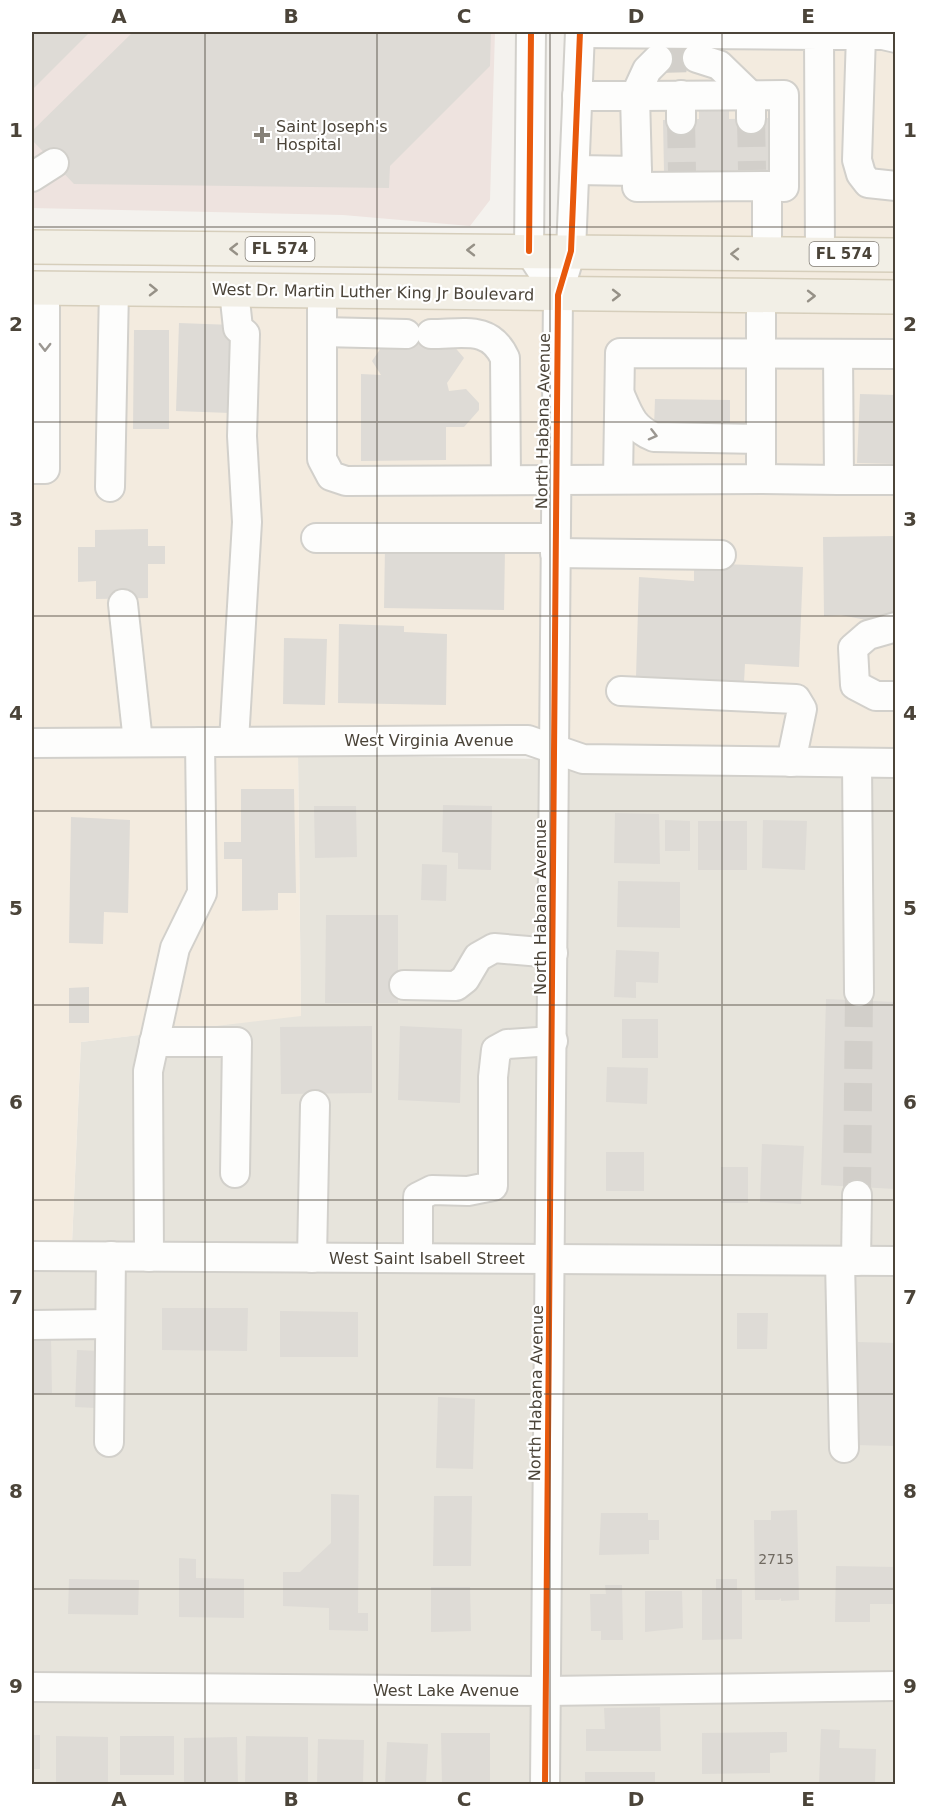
<svg xmlns="http://www.w3.org/2000/svg" width="927" height="1816" font-family="'DejaVu Sans',sans-serif">
<style>
.residential{fill:#e7e4dc}
.commercial{fill:#f3ebdf}
.medical{fill:#eee3df}
.building{fill:#dedbd6}
.lines{fill:none;stroke-linecap:round;stroke-linejoin:round}
.minor-tunnel{stroke:#d2cfca;stroke-width:28;stroke-dasharray:28 14;stroke-linecap:butt}
.minor-casing{stroke:#d2d0cb;stroke-width:32}
.major-casing{stroke:#d6cebb;stroke-width:36}
.minor{stroke:#fdfdfc;stroke-width:28}
.major{stroke:#f2efe6;stroke-width:33}
.cycleway-casing{stroke:#fff;stroke-width:10}
.cycleway{stroke:#e8590c;stroke-width:6}
.oneway{stroke:#969187}
.oneway2{stroke:#9b9791}
.grid{fill:none;stroke:#4b4439;stroke-width:1.5;stroke-opacity:0.55}
.poi-dot{fill:#868178;stroke:#fff;stroke-width:2}
.labels{text-anchor:middle;dominant-baseline:central;stroke-width:4.5;stroke-linejoin:round;paint-order:stroke}
.number-label{font-size:14px;fill:#706a61}
.shield{fill:#fff;stroke:#817c74;stroke-width:1.5}
.shield-label{font-size:15px;font-weight:bold;fill:#4b4439}
.poi-label{font-size:16px;fill:#4b4439;stroke:#fff;text-anchor:start}
.street-label{font-size:16px;fill:#4b4439;stroke:#fff}
.neatline{fill:none;stroke:#4b4439;stroke-width:2}
.grid-label{font-size:20px;text-anchor:middle;font-weight:bold;fill:#4b4439}
</style>
<rect width="100%" height="100%" fill="#f4f2ee"/>
<g class="residential">
<polygon points="298,755 543,759 539,1246 72,1243 81,1042 301,1015"/>
<polygon points="567,768 895,777 895,1247 563,1246"/>
<polygon points="32,1269 539,1273 534,1677 32,1673"/>
<polygon points="563,1273 895,1275 895,1673 558,1677"/>
<polygon points="895,1700 895,1784 557,1784 558,1705"/>
<polygon points="32,1701 534,1705 533,1784 32,1784"/>
</g>
<g class="commercial">
<polygon points="592,32 895,32 895,241 584,238"/>
<polygon points="580,265 896,269 895,283 575,281"/>
<polygon points="32,302 545,308 543,731 32,729"/>
<polygon points="569,308 895,310 895,750 586,746 567,739"/>
<polygon points="298,755 301,1016 81,1042 72,1243 32,1242 32,757"/>
</g>
<polygon class="medical" points="32,32 495,32 490,200 470,226 343,215 32,208"/>
<g class="building">
<polygon points="32,32 90,32 32,90"/>
<polygon points="133,32 491,32 490,66 390,166 389,188 74,184 32,140 32,131"/>
<polygon points="697,44 697,71 658,72 657,45"/>
<polygon points="729,106 729,119 768,118 768,170 664,172 663,120 699,119 699,107"/>
<polygon points="179,323 233,325 230,413 176,411"/>
<polygon points="410,327 452,344 464,358 447,383 449,391 466,389 479,403 479,410 464,427 446,427 446,460 361,461 361,374 381,375 372,361 385,342"/>
<polygon points="134,330 169,330 169,429 133,429"/>
<polygon points="860,394 896,395 896,464 857,463"/>
<polygon points="655,399 730,400 730,427 654,427"/>
<polygon points="148,529 148,546 165,546 165,564 148,564 148,598 96,599 96,581 78,582 78,547 95,547 95,530"/>
<polygon points="896,536 896,615 866,620 841,615 824,616 823,537"/>
<polygon points="385,547 505,549 504,610 384,608"/>
<polygon points="694,563 803,567 799,667 745,664 744,682 636,677 639,577 694,581"/>
<polygon points="339,624 404,626 404,632 447,634 446,705 338,703"/>
<polygon points="284,638 327,639 325,705 283,704"/>
<polygon points="241,789 294,789 296,893 278,893 278,910 242,911 242,859 224,859 224,842 241,842"/>
<polygon points="443,805 492,806 491,870 458,869 458,853 442,852"/>
<polygon points="314,806 356,806 357,857 315,858"/>
<polygon points="615,813 659,814 660,864 614,863"/>
<polygon points="71,817 130,820 128,913 104,912 103,944 69,943"/>
<polygon points="665,820 690,821 690,851 665,851"/>
<polygon points="763,820 807,821 805,870 762,868"/>
<rect x="698" y="821" width="49" height="49"/>
<polygon points="422,864 447,865 446,901 421,900"/>
<polygon points="618,881 680,882 680,928 617,927"/>
<polygon points="326,915 398,915 398,1003 325,1003"/>
<polygon points="616,950 659,952 658,983 636,982 636,998 614,997"/>
<polygon points="89,987 89,1023 69,1023 69,988"/>
<polygon points="826,999 896,1002 896,1189 821,1185"/>
<rect x="622" y="1019" width="36" height="39"/>
<polygon points="372,1026 372,1093 281,1094 280,1027"/>
<polygon points="400,1026 462,1029 460,1103 398,1100"/>
<polygon points="607,1067 648,1068 647,1104 606,1102"/>
<polygon points="762,1144 804,1146 801,1204 760,1202"/>
<rect x="606" y="1152" width="38" height="39"/>
<rect x="721" y="1167" width="27" height="36"/>
<polygon points="162,1308 248,1308 247,1351 162,1350"/>
<polygon points="280,1311 358,1312 358,1357 280,1357"/>
<polygon points="737,1313 768,1313 767,1349 737,1349"/>
<polygon points="51,1337 52,1393 32,1394 32,1338"/>
<polygon points="858,1342 896,1343 896,1446 855,1445"/>
<polygon points="77,1350 98,1351 96,1408 75,1407"/>
<polygon points="438,1397 475,1399 473,1469 436,1468"/>
<polygon points="331,1494 359,1495 358,1613 368,1613 368,1631 329,1630 329,1608 283,1606 283,1572 300,1572 331,1543"/>
<polygon points="434,1496 472,1496 471,1566 433,1566"/>
<polygon points="797,1510 799,1600 781,1601 781,1598 779,1600 755,1600 754,1520 771,1520 771,1511"/>
<polygon points="601,1513 648,1513 648,1520 659,1520 659,1540 649,1540 649,1554 599,1555"/>
<polygon points="179,1558 196,1559 196,1578 244,1579 244,1618 179,1617"/>
<polygon points="836,1566 896,1567 896,1604 870,1604 870,1622 835,1622"/>
<polygon points="69,1579 139,1580 138,1615 68,1614"/>
<polygon points="716,1579 737,1579 737,1590 742,1590 742,1639 702,1640 702,1590 716,1590"/>
<polygon points="605,1585 622,1585 623,1640 601,1640 601,1631 591,1631 590,1594 606,1594"/>
<polygon points="431,1587 470,1587 471,1631 431,1632"/>
<polygon points="645,1591 682,1591 683,1628 645,1632"/>
<polygon points="660,1707 661,1751 586,1751 586,1729 605,1729 604,1708"/>
<polygon points="821,1729 840,1730 839,1748 876,1749 875,1784 819,1784"/>
<polygon points="787,1732 787,1752 770,1753 770,1773 702,1774 702,1733"/>
<polygon points="441,1733 490,1733 490,1784 442,1784"/>
<rect x="32" y="1735" width="8" height="34"/>
<polygon points="56,1736 108,1737 108,1784 56,1784"/>
<rect x="120" y="1736" width="54" height="39"/>
<polygon points="246,1736 308,1737 308,1784 245,1784"/>
<polygon points="237,1737 238,1784 184,1784 184,1738"/>
<polygon points="318,1739 364,1740 363,1784 317,1784"/>
<polygon points="387,1742 428,1744 426,1784 385,1784"/>
<rect x="585" y="1772" width="70" height="12"/>
</g>
<g class="lines">
<g class="minor-tunnel">
<polyline points="658,59 697,58"/>
<polyline points="751,119 752,170"/>
<polyline points="681,120 682,172"/>
<polyline points="857,1195 859,992"/>
</g>
<defs>
<g id="minor">
<polyline points="531,32 529,251 558,295"/>
<polyline points="819,32 819,35 883,35 896,38"/>
<polyline points="580,33 819,35 820,254"/>
<polyline points="861,35 857,160 861,174 868,183 896,186"/>
<polyline points="697,58 719,65 751,96 751,119"/>
<polyline points="658,59 647,70 635,96 784,95 784,187 767,186"/>
<polyline points="681,95 681,120"/>
<polyline points="576,170 637,171 635,96 577,96"/>
<polyline points="637,171 637,187 767,186 767,254"/>
<polyline points="32,177 54,163"/>
<polyline points="234,291 238,328 245,334 242,436 247,522 234,741"/>
<polyline points="322,292 322,459 331,476 346,481 761,479 761,296"/>
<polyline points="322,332 406,334"/>
<path d="M431,334c32,0 59,-9 74,24l1,121"/>
<path d="M621,397c8,19 13,32 33,40l107,2"/>
<polyline points="32,469 45,469 45,288"/>
<polyline points="618,479 620,353 896,354"/>
<polyline points="761,479 839,480 838,354"/>
<polyline points="839,480 896,480"/>
<polyline points="110,487 114,289"/>
<polyline points="316,538 555,538"/>
<polyline points="555,553 721,555"/>
<polyline points="123,604 138,742"/>
<polyline points="896,627 868,635 853,648 855,685 876,696 896,696"/>
<polyline points="621,691 796,699 802,709 791,762"/>
<polyline points="32,743 528,740 583,759 896,763"/>
<polyline points="857,763 859,992"/>
<polyline points="404,985 456,986 465,979 478,957 494,948 553,953"/>
<polyline points="154,1042 237,1042 235,1173"/>
<polyline points="32,1256 896,1261"/>
<polyline points="149,1257 148,1071 175,948 202,893 200,742"/>
<polyline points="312,1258 315,1105"/>
<polyline points="418,1258 418,1197 432,1190 468,1191 493,1186 493,1077 496,1050 507,1044 553,1041"/>
<polyline points="840,1261 844,1448"/>
<polyline points="856,1261 857,1195"/>
<polyline points="32,1325 110,1324"/>
<polyline points="109,1442 111,1256"/>
<polyline points="32,1687 546,1691 896,1686"/>
<polyline points="545,1784 558,295 571,251 580,32"/>
</g>
<g id="major">
<polyline points="32,247 896,255"/>
<polyline points="32,288 896,297"/>
</g>
</defs>
<use href="#minor" class="minor-casing"/>
<use href="#major" class="major-casing"/>
<use href="#minor" class="minor"/>
<use href="#major" class="major"/>
<defs>
<g id="cycleway">
<polyline points="529,251 531,32"/>
<polyline points="545,1784 558,295 571,251 580,32"/>
</g>
</defs>
<use href="#cycleway" class="cycleway-casing"/>
<use href="#cycleway" class="cycleway"/>
</g>
<defs><path id="oneway-chevron" d="M-2-3.5L2.5 0L-2 3.5" fill="none" stroke-width="1.6" stroke-linecap="round" stroke-linejoin="round" transform="scale(1.5)"/></defs>
<g class="oneway">
<use href="#oneway-chevron" transform="translate(234 249) rotate(-180)"/>
<use href="#oneway-chevron" transform="translate(471 250) rotate(-180)"/>
<use href="#oneway-chevron" transform="translate(735 254) rotate(-179)"/>
<use href="#oneway-chevron" transform="translate(153 290) rotate(1)"/>
<use href="#oneway-chevron" transform="translate(616 295)"/>
<use href="#oneway-chevron" transform="translate(811 296)"/>
</g>
<g class="oneway2">
<use href="#oneway-chevron" transform="translate(45 347) rotate(90)"/>
<use href="#oneway-chevron" transform="translate(653 435) rotate(14)"/>
</g>
<path class="grid" d="M205,32v1752M377,32v1752M550,32v1752M722,32v1752M32,227h864M32,422h864M32,616h864M32,811h864M32,1005h864M32,1200h864M32,1394h864M32,1589h864"/>
<path class="poi-dot" d="M259 126h6v6h6v6h-6v6h-6v-6h-6v-6h6z"/>
<g class="labels">
<g class="number-label">
<text x="776" y="1559">2715</text>
</g>
<g class="shield">
<rect x="245.5" y="237" width="69" height="24" rx="4.5"/>
<rect x="809.5" y="242" width="69" height="24" rx="4.5"/>
</g>
<g class="shield-label">
<text x="280" y="249">FL 574</text>
<text x="844" y="254">FL 574</text>
</g>
<g class="poi-label">
<text x="276" y="126">Saint Joseph's<tspan x="276" dy="18">Hospital</tspan></text>
</g>
<g class="street-label">
<text transform="translate(373 292) rotate(1)">West Dr. Martin Luther King Jr Boulevard</text>
<text transform="translate(543 421) rotate(-89)">North Habana Avenue</text>
<text x="429" y="740">West Virginia Avenue</text>
<text transform="translate(540 907) rotate(-90)">North Habana Avenue</text>
<text x="427" y="1258">West Saint Isabell Street</text>
<text transform="translate(536 1393) rotate(-89)">North Habana Avenue</text>
<text x="446" y="1690">West Lake Avenue</text>
</g>
</g>
<rect width="927" height="1816" fill="none" stroke="#ffffff" stroke-width="66"/>
<rect x="33" y="33" width="861" height="1750" class="neatline"/>
<g class="grid-label">
<text x="119" y="23">A</text>
<text x="291" y="23">B</text>
<text x="464" y="23">C</text>
<text x="636" y="23">D</text>
<text x="808" y="23">E</text>
<text x="16" y="137">1</text>
<text x="910" y="137">1</text>
<text x="16" y="331">2</text>
<text x="910" y="331">2</text>
<text x="16" y="526">3</text>
<text x="910" y="526">3</text>
<text x="16" y="720">4</text>
<text x="910" y="720">4</text>
<text x="16" y="915">5</text>
<text x="910" y="915">5</text>
<text x="16" y="1109">6</text>
<text x="910" y="1109">6</text>
<text x="16" y="1304">7</text>
<text x="910" y="1304">7</text>
<text x="16" y="1498">8</text>
<text x="910" y="1498">8</text>
<text x="16" y="1693">9</text>
<text x="910" y="1693">9</text>
<text x="119" y="1806">A</text>
<text x="291" y="1806">B</text>
<text x="464" y="1806">C</text>
<text x="636" y="1806">D</text>
<text x="808" y="1806">E</text>
</g>
</svg>
